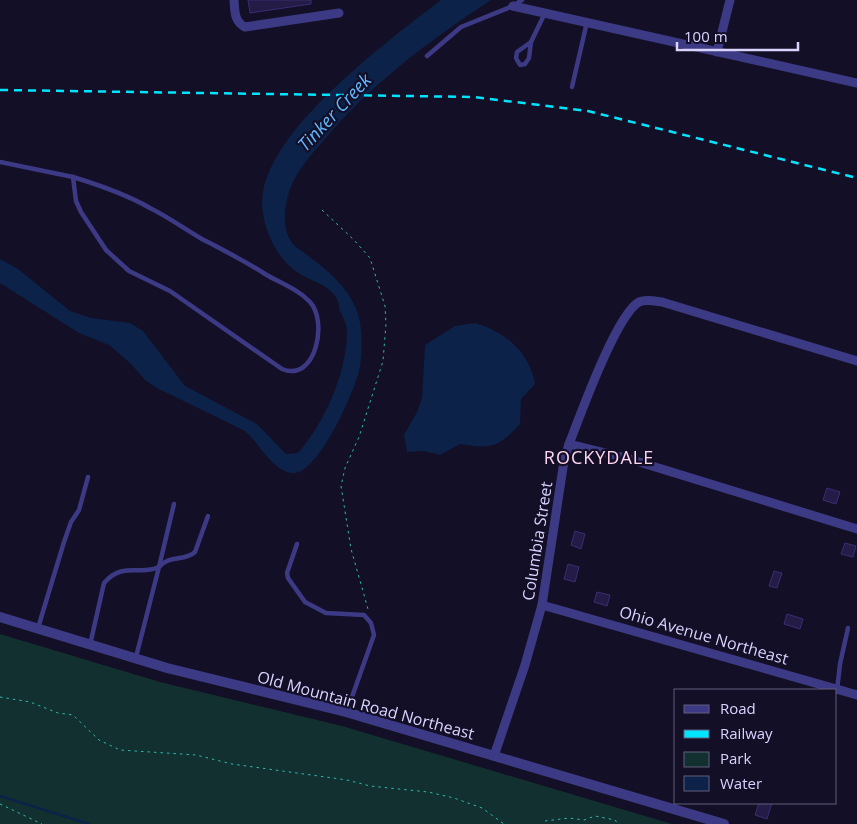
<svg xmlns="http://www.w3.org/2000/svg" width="857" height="824" font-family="'Open Sans',sans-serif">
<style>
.green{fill:#12302f}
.water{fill:#0c2248}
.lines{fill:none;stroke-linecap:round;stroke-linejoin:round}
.stream{stroke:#0c2248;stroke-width:2.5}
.building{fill:#241b47;stroke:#3b2d73}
.path{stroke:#2fb8b0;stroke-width:1;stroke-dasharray:2.5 4;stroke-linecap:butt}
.service{stroke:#3d3a85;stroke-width:4.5}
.minor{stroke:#3d3a85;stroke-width:9}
.tertiary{stroke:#3d3a85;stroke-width:10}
.rail{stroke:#00e5ff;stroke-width:2.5;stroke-dasharray:8 6;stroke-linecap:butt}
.labels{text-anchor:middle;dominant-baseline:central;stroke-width:4.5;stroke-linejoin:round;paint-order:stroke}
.street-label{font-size:16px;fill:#d9d4ff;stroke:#130f26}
.water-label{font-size:18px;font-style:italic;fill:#62b6ff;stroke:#130f26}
.neighbourhood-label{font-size:18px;letter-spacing:1px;fill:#ffd6f0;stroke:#130f26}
</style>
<rect width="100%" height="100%" fill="#130f26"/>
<polygon class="green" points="0,634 160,682 342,726 672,824 0,824"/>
<g class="water">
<path d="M441,0h50c-62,41 -119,83 -167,140 -13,15 -27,30 -34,49 -6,17 -9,40 3,55 4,5 13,9 18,14 18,13 38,31 46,53 6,17 6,42 2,60 -5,21 -42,107 -68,102 -20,-4 -31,-29 -46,-42l-88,-43 -12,-8 -15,-17 -21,-18 -30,-12 -79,-50v-24l18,10 52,42 21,7 39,5 13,8 42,55 72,38 29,30 12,-1c26,-29 49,-81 49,-121 0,-7 -4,-15 -7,-21 -1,-5 -2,-11 -5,-15 -7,-11 -24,-15 -35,-22 -25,-15 -42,-53 -37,-82 12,-68 125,-151 178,-192z"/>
<path d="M475,323c30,9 54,28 60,61l-14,15 -1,25c-22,24 -29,25 -60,20l-20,11 -16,-4 -17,1 -3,-17 13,-23 5,-14 3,-53 30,-19z"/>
</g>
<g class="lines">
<polyline class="stream" points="0,796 89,824"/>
</g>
<g class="building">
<polygon points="248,0 311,0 311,4 250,13"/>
<polygon points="827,488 840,492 836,504 823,500"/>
<polygon points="575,531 585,534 581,549 571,545"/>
<polygon points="845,543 856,546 853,557 841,554"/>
<polygon points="568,564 579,567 575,582 564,579"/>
<polygon points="774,571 782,573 777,588 769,586"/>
<polygon points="597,592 610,595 607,606 594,602"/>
<polygon points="787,614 803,619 800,629 784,624"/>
<polygon points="759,803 772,803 767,819 755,815"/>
</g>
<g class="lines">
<g class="path">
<polyline points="322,210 354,240 370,258 385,306 386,324 383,361 359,437 345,468 341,486 351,549 368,609"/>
<polyline points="0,697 30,702 58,713 73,715 99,740 120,750 196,755 232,764 347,780 370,786 428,792 454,798 482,808 504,824"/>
<polyline points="0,804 42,824"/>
<polyline points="545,821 569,818 584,820 595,816 615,820 618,824"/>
</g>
<g class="service">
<polygon points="531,42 529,58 525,64 520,65 516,58 517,52"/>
<polyline points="531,42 545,13"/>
<polyline points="427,56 461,27 513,6 522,0"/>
<polyline points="572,87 587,22"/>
<polyline points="0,162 73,177"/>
<path d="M73,177c26,8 53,17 77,31 18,9 35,21 52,31 21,11 43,22 63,35 15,9 33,15 45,28 18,19 6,81 -28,67l-112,-78 -41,-20 -23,-21 -25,-38 -5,-11z"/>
<polyline points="297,544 287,573 288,578 305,602 326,613 364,615 371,623 374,635 347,711"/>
<polyline points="38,628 64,542 71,522 79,510 88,477"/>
<path d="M90,645l14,-62c19,-22 37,-7 55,-16l15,-63"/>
<path d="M136,657l23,-90c11,-13 25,-5 36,-15l13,-36"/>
<polyline points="837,690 840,664 848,628"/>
</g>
<g class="minor">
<path d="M234,0c1,12 0,21 11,27l94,-14"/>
<polyline points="513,6 857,83"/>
<polyline points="717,52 730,0"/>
<polyline points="569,444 626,458 857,529"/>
<polyline points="542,605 857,695"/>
<path d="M494,756l31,-91 17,-60 22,-144 5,-17c11,-28 47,-129 70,-142 7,-3 15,-1 23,0l195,59"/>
</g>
<polyline class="tertiary" points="0,617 167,668 346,712 724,824"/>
<polyline class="rail" points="0,90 474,97 588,111 857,178"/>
</g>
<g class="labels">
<g class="street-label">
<text transform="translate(537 541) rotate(-81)">Columbia Street</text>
<text transform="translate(704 635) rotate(16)">Ohio Avenue Northeast</text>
<text transform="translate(366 705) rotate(15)">Old Mountain Road Northeast</text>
</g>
<g class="water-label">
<text transform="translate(334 112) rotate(-47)">Tinker Creek</text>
</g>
<g class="neighbourhood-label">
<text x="599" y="457">ROCKYDALE</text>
</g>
</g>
<rect x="674" y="689" width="162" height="115" fill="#130f26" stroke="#625e7d"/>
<rect x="684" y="705" width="25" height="8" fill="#3d3a85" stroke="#625e7d"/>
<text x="720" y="714" font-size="15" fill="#d9d4ff">Road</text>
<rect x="684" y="730" width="25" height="8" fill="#00e5ff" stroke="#625e7d"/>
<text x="720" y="739" font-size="15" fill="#d9d4ff">Railway</text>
<rect x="684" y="752" width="25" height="15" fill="#12302f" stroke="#625e7d"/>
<text x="720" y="764" font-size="15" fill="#d9d4ff">Park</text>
<rect x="684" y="776" width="25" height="15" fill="#0c2248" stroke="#625e7d"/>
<text x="720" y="789" font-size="15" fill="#d9d4ff">Water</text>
<path d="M677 42v8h121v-8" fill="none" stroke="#d9d4ff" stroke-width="2.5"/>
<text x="684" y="42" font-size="15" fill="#d9d4ff" stroke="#130f26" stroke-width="4" paint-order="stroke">100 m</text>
</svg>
